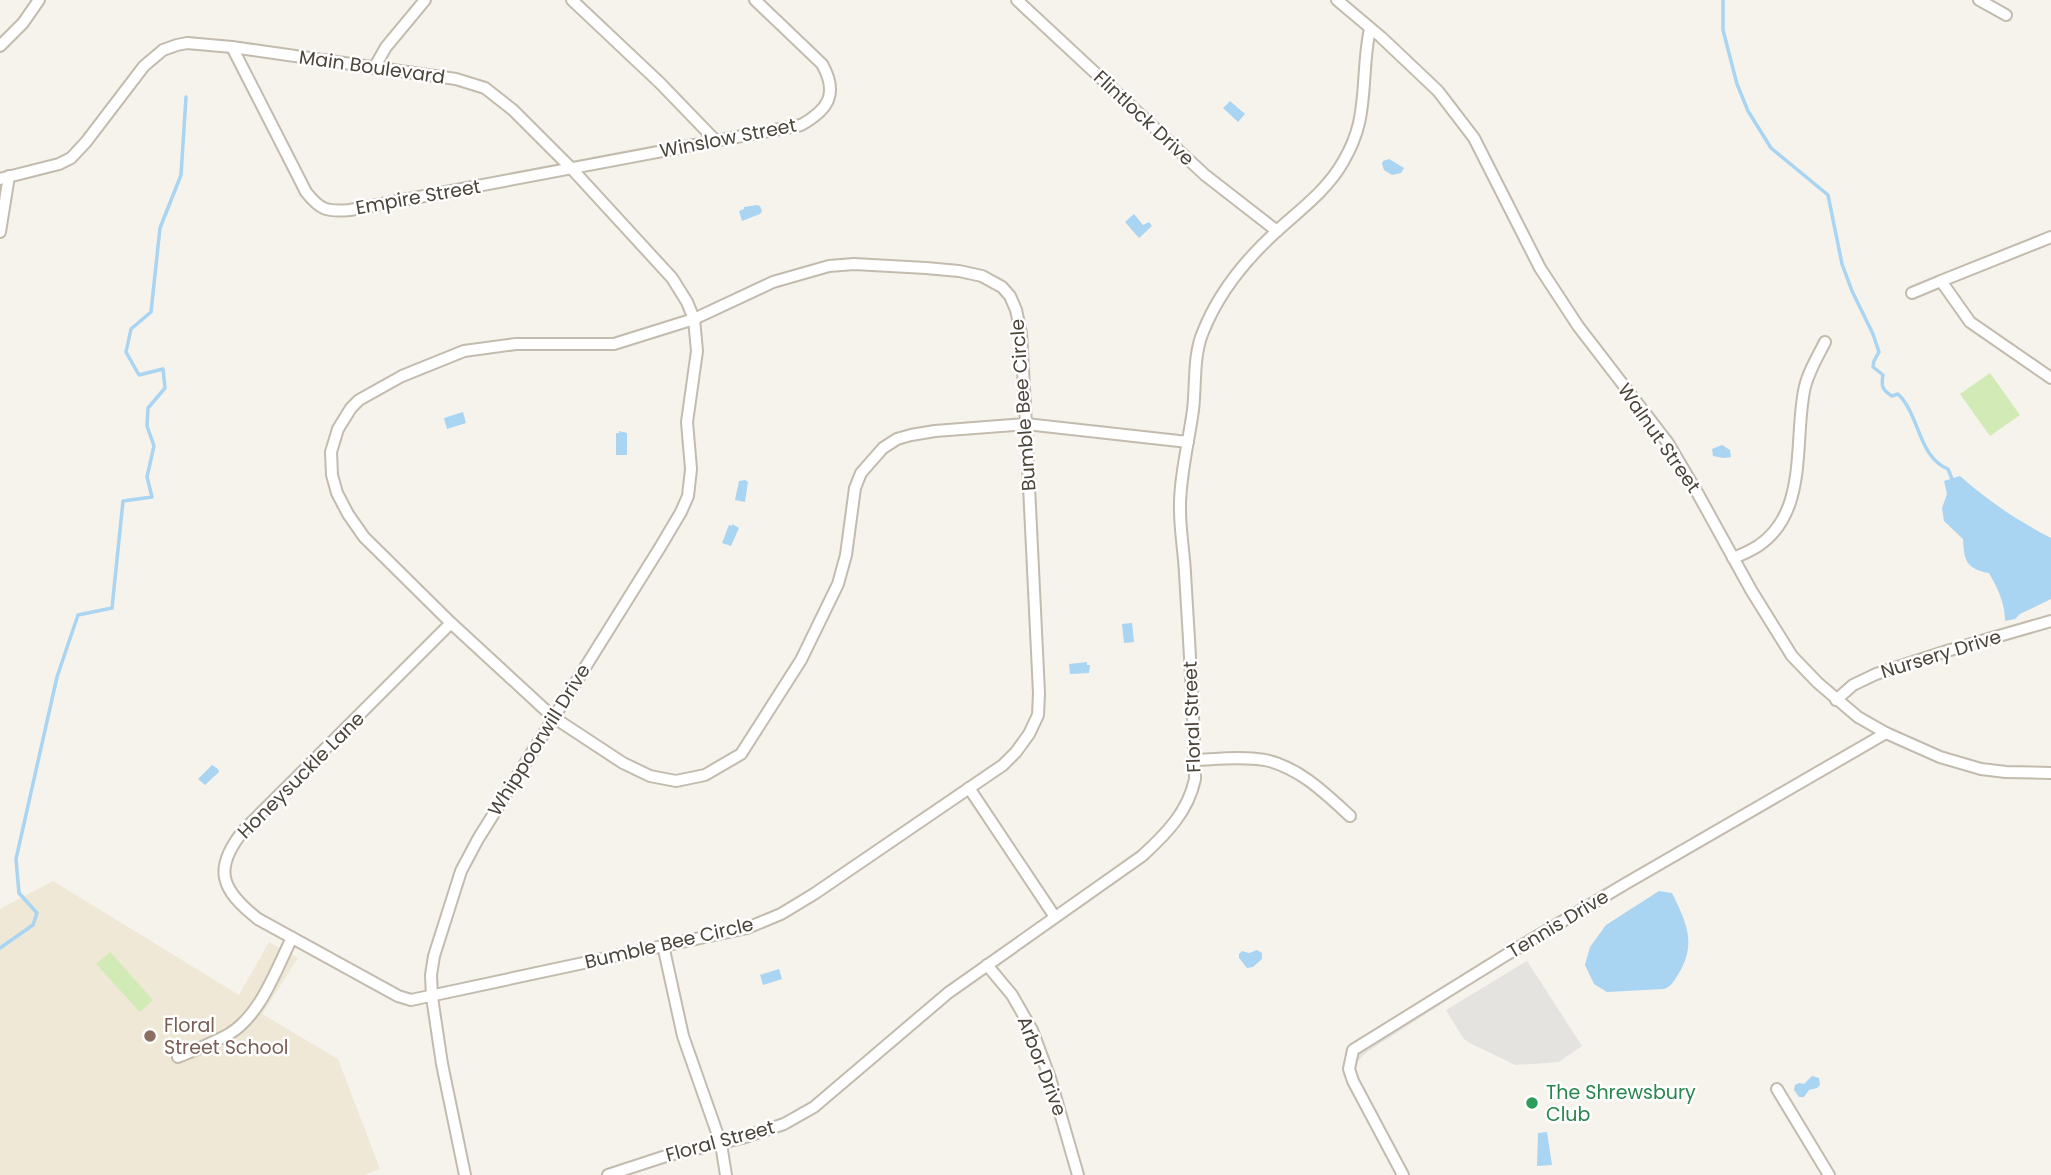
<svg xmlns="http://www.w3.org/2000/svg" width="2051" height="1175" font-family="Poppins,sans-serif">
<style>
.education{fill:#efe8d6}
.green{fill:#d2eab5}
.parking{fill:#e5e3e0}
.water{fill:#a9d4f2}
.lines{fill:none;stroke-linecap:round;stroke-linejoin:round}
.stream{stroke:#a9d4f2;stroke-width:3.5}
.street-casing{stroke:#c2bbae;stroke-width:14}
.street{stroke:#fff;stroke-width:10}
.education-dot{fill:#8d6e63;stroke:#fff;stroke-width:2.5}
.leisure-dot{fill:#2e9e5b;stroke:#fff;stroke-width:2.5}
.labels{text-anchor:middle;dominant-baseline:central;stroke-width:5;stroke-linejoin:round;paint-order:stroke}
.street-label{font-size:19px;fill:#4b4439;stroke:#fff}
.education-label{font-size:19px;fill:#785e54;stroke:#fff;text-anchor:start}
.leisure-label{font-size:19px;fill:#27864d;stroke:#fff;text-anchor:start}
</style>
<rect width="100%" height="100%" fill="#f6f3ec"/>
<polygon class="education" points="53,881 239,995 269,942 298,958 262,1014 338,1059 380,1169 365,1175 0,1175 0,909"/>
<g class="green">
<polygon points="1990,373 2020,415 1990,436 1960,394"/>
<polygon points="110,952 153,1000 140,1012 96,964"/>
</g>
<g class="parking">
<polygon points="1527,961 1582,1046 1559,1062 1515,1065 1468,1042 1463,1038 1446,1010"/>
<polygon points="1443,996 1446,1001 1367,1052 1357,1062 1356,1052"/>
</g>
<g class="water">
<polygon points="1230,101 1245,114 1238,122 1223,108"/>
<polygon points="1389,159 1404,168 1401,173 1392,175 1384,170 1382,164 1383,161"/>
<polygon points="757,205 760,206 762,211 760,214 742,221 739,211 744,209 744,207"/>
<polygon points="1134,214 1143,225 1149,222 1152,226 1139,238 1125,222"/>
<polygon points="463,412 466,423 447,429 444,418"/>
<polygon points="619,431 627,433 627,455 616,455 616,433 619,433"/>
<polygon points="1722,445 1730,450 1731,457 1724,458 1713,456 1712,449"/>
<path d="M1960,476c28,25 58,45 91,62v61l-31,15 -5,5 -10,2c0,-18 -7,-32 -16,-48 -23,-4 -25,-13 -26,-34l-19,-18 -2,-13 5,-14 -3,-13z"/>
<polygon points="745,480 748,482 745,502 735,500 739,481"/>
<polygon points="732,524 739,528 731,546 722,543 729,525 732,526"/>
<polygon points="1132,623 1134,642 1124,643 1122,624"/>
<polygon points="1087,662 1087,665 1090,665 1089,673 1070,674 1069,664"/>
<polygon points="212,765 218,769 219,772 205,785 198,779"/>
<path d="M1659,891l13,2c14,29 25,50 7,80 -5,8 -7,13 -15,16l-57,3 -13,-8 -9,-19 5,-18 16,-22z"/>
<polygon points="1257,950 1262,953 1262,959 1253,967 1247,968 1239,958 1239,954 1242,951 1249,953"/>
<polygon points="779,969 782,979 763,985 760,975"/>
<polygon points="1812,1076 1819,1078 1820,1085 1817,1088 1809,1090 1804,1097 1799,1097 1794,1090 1795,1085 1799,1083 1804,1084"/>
<polygon points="1547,1132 1552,1165 1537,1166 1538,1133"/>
</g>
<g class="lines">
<g class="stream">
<path d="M1723,0v30l14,54 11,27 23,37 57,47 14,69 10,27 21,43 6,18 -5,9 -1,6 10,8c-2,11 -1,15 9,21l6,-2c22,21 20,63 50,75l4,10"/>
<polyline points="0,948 33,925 37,913 19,893 16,859 57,677 78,615 112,608 123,501 152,497 147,477 154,446 147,426 148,408 165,388 163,369 139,375 126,352 131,329 151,312 160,228 181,175 186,97"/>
</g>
<defs>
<g id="street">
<polyline points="572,0 660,83 716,141"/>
<polyline points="1017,0 1205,175 1277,231"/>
<polyline points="1337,0 1381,37 1438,91 1474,138 1540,268 1578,326 1668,443 1698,494 1751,590 1792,656 1818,683 1858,717 1886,733 1940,757 1981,769 2006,772 2051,773"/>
<polyline points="1979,0 2006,15"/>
<polyline points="0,46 23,23 39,0"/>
<path d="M232,47l74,145c14,18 21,20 44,18l451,-85c27,-15 38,-31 21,-61l-67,-64"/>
<polyline points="374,68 386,47 425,0"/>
<polyline points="0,179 59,164 71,158 86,142 144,66 163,50 177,45 187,43 232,47 456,79 485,88 513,110 572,169 672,278 687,302 694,319 697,351 687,422 691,469 688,496 681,512 659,549 478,839 461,871 434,956 431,975 432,997 442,1064 465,1175"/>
<polyline points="0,232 9,176"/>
<polyline points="2051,237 1941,281 1970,322 2051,378"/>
<polyline points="1912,293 1941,281"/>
<path d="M1733,558c8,-3 17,-7 25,-12 50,-33 36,-103 46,-155 3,-17 13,-33 21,-49"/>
<path d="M451,623l-207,207c-32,39 -23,60 14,89l140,77 13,4 336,-72 34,-14 33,-20 189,-129 13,-13 13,-18 9,-19 1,-22 -13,-269 -5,-91 -5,-23 -6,-14 -8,-9 -20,-11 -23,-5 -33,-3 -72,-4 -25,2 -56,16 -79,37 -80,25h-98l-52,7 -62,25 -43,24 -8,8 -13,21 -7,23 1,23 5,18 11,21 16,23 87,86 102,94 70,46 27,13 26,5 29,-6 36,-21 60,-94 37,-76 8,-29 9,-67 6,-15 22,-25 14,-9 14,-4 24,-4 91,-7 162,18"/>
<polyline points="1836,700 1853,685 1876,674 1947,651 2051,621"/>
<path d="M1195,760c23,-1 47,-4 70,0 34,7 61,34 85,56"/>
<polyline points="969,788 1055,917"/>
<polyline points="663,945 683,1036 721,1144 726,1175"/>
<polyline points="987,965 1012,995 1032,1030 1050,1078 1078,1175"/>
<path d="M178,1057c17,-7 35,-14 51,-23 32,-19 47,-65 63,-96"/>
<polyline points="1777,1089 1829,1175"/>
<path d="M608,1175l58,-19 76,-18 42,-14 30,-17 134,-114 194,-137c24,-22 46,-44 53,-77 -1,-69 -6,-137 -10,-206 -1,-21 -5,-42 -5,-63 -1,-30 9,-70 13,-100 3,-25 0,-55 10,-78 15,-38 44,-74 75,-102 23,-21 49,-40 65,-68 7,-12 13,-26 16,-39 7,-31 4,-63 11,-94"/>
<polyline points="1403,1175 1353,1081 1349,1069 1353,1050 1506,955 1625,884 1886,733"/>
</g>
</defs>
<use href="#street" class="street-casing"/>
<use href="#street" class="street"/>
</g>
<circle class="education-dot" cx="150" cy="1036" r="7"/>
<circle class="leisure-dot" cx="1532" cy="1103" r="7"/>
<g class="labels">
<g class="street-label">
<text transform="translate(372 67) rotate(8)">Main Boulevard</text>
<text transform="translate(1144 118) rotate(43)">Flintlock Drive</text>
<text transform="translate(728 138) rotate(-11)">Winslow Street</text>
<text transform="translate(418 197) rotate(-10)">Empire Street</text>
<text transform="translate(1023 405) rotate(-94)">Bumble Bee Circle</text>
<text transform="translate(1659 438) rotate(55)">Walnut Street</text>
<text transform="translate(1941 654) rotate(-17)">Nursery Drive</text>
<text transform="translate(1192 717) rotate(-92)">Floral Street</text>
<text transform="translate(539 740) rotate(-58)">Whippoorwill Drive</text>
<text transform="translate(301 775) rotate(-45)">Honeysuckle Lane</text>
<text transform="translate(1558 924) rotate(-31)">Tennis Drive</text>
<text transform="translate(669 943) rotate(-13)">Bumble Bee Circle</text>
<text transform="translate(1042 1066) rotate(69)">Arbor Drive</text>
<text transform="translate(720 1141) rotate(-15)">Floral Street</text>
</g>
<g class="education-label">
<text x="164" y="1025">Floral<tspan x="164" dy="22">Street School</tspan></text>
</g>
<g class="leisure-label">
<text x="1546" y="1092">The Shrewsbury<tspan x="1546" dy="22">Club</tspan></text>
</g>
</g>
</svg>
